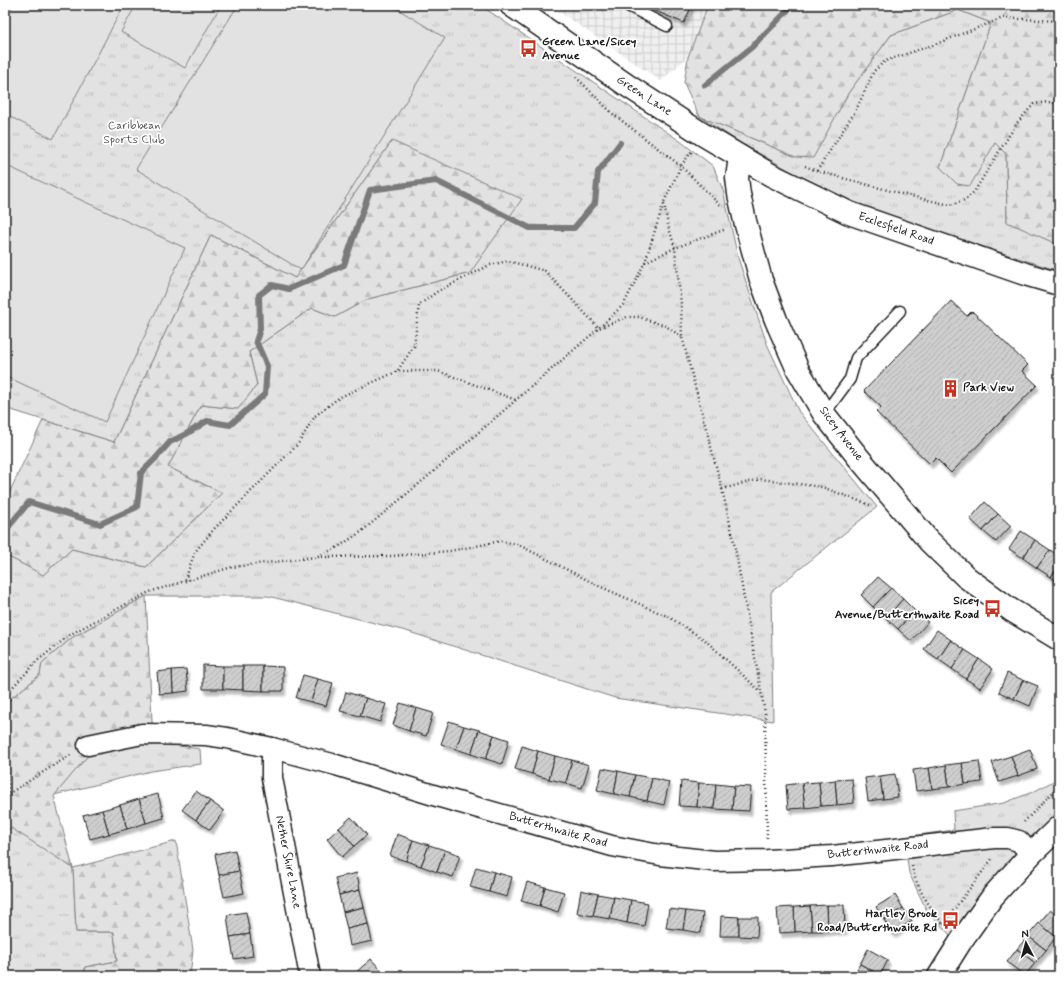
<svg xmlns="http://www.w3.org/2000/svg" width="1064" height="981" font-family="Mynerve,sans-serif">
<style>
.industrial{fill:url(#industrial-grid)}
.grass{fill:url(#grass-tufts);stroke:#7f7f7f}
.forest{fill:url(#forest-firs);stroke:#7f7f7f}
.pitch{fill:#e2e2e2;stroke:#7f7f7f}
.lines{fill:none;stroke-linecap:round;stroke-linejoin:round}
.stream{stroke:#7a7a7a;stroke-width:6}
.building{fill:url(#building-hatch);stroke:#1c1c1c;filter:url(#shadow)}
.service-casing{stroke:#1c1c1c;stroke-width:13}
.minor-casing{stroke:#1c1c1c;stroke-width:23}
.tertiary-casing{stroke:#1c1c1c;stroke-width:25}
.secondary-casing{stroke:#1c1c1c;stroke-width:25}
.path{stroke:#1c1c1c;stroke-width:2.5;stroke-dasharray:1 3;stroke-linecap:butt}
.service{stroke:#fff;stroke-width:10}
.minor{stroke:#fff;stroke-width:20}
.tertiary{stroke:#fff;stroke-width:22}
.secondary{stroke:#fff;stroke-width:22}
.labels{text-anchor:middle;dominant-baseline:central;stroke-width:3.5;stroke-linejoin:round;paint-order:stroke}
.poi-label{font-size:12px;font-weight:bold;fill:#1c1c1c;stroke:#fff;text-anchor:start}
.street-label{font-size:12px;fill:#1c1c1c;stroke:#fff}
.park-label{font-size:12px;fill:#575757;stroke:#fff}
</style>
<defs>
<pattern id="industrial-grid" width="8" height="8" patternUnits="userSpaceOnUse"><rect width="8" height="8" fill="#f0f0f0"/><path d="M0 4h8M4 0v8" fill="none" stroke="#cdcdcd"/></pattern>
<pattern id="grass-tufts" width="24" height="20" patternUnits="userSpaceOnUse"><rect width="24" height="20" fill="#e2e2e2"/><path d="M3 7l-1-3M5 7V3M7 7l1-3M15 17l-1-3M17 17v-4M19 17l1-3" fill="none" stroke="#c1c1c1"/></pattern>
<pattern id="forest-firs" width="22" height="20" patternUnits="userSpaceOnUse"><rect width="22" height="20" fill="#e2e2e2"/><path d="M5 1l3.5 6h-7zM16 11l3.5 6h-7z" fill="#c1c1c1"/></pattern>
<pattern id="building-hatch" width="6" height="6" patternUnits="userSpaceOnUse"><rect width="6" height="6" fill="#cecece"/><path d="M-1 1l2-2M0 6l6-6M5 7l2-2" fill="none" stroke="#b0b0b0"/></pattern>
<filter id="shadow"><feDropShadow dx="2.5" dy="4.5" stdDeviation="1" flood-color="#0004"/></filter>
</defs>
<rect width="100%" height="100%" fill="#fff"/>
<filter id="ink" filterUnits="userSpaceOnUse"><feTurbulence type="fractalNoise" baseFrequency=".025" numOctaves="2"/><feDisplacementMap in="SourceGraphic" scale="8" xChannelSelector="R" yChannelSelector="G"/><feConvolveMatrix kernelMatrix="1 2 1 2 8 2 1 2 1" color-interpolation-filters="sRGB"/></filter>
<g filter="url(#ink)">
<polygon class="industrial" points="549,5 708,5 688,57 661,81"/>
<g class="grass">
<polygon points="5,5 480,5 680,141 713,166 723,190 738,258 767,344 799,412 877,507 771,592 773,721 615,698 406,631 268,596 146,596 73,637 42,663 40,675 9,700 6,721 5,722 5,555 43,574 72,549 146,567 222,493 168,467 201,405 238,409 257,385 249,352 312,308 335,317 368,299 470,273 392,141 295,278 211,235 114,442 5,408"/>
<polygon points="958,10 991,23 940,167 995,143 1006,154 1007,221 1059,245 1059,271 946,235 854,202 794,173 742,144 699,116 796,157 849,92 891,35"/>
<polygon points="153,742 200,749 201,764 151,771 54,795 90,753"/>
<polygon points="1059,778 1059,813 996,877 952,937 927,911 909,873 904,837 954,830 953,811 1004,803 1035,791"/>
<polygon points="11,827 73,868 76,932 114,932 117,961 85,967 85,976 5,976 5,830"/>
</g>
<g class="forest">
<polygon points="708,5 1059,5 1059,245 1007,222 1006,154 995,143 970,186 957,184 940,167 991,23 958,10 891,35 849,92 813,158 796,157 699,116 684,83 688,57"/>
<polygon points="392,141 522,199 470,273 368,299 335,317 312,308 249,352 257,385 238,409 201,405 168,467 222,493 146,567 72,549 43,575 5,555 5,502 43,420 114,442 211,235 295,278"/>
<polygon points="146,596 153,742 90,753 54,796 73,868 176,841 193,950 190,976 85,976 85,967 117,961 114,932 76,932 73,868 11,828 5,830 5,722 6,721 9,700 40,675 42,663 73,637"/>
</g>
<g class="pitch">
<polygon points="5,5 124,5 53,139 5,114"/>
<polygon points="136,5 221,5 185,68 121,32"/>
<polygon points="238,5 391,5 445,38 301,270 136,169"/>
<polygon points="5,165 185,248 105,422 5,376"/>
</g>
<g class="lines">
<g class="stream">
<polyline points="705,85 752,47 789,9 791,5"/>
<polyline points="5,531 29,502 100,524 137,507 141,473 155,459 170,442 188,433 207,421 230,425 265,394 267,366 256,341 260,329 259,295 272,285 289,289 344,265 370,190 436,181 530,228 574,228 595,203 598,172 620,143"/>
</g>
</g>
<g class="building">
<polygon points="646,5 692,5 684,23 646,7"/>
<polygon points="951,301 967,316 972,311 1028,365 1022,371 1037,385 951,473 936,458 930,464 876,412 881,407 864,391"/>
<polygon points="985,502 998,514 983,531 970,519"/>
<polygon points="998,514 1011,526 996,542 983,531"/>
<polygon points="1021,531 1035,540 1023,558 1009,549"/>
<polygon points="1035,540 1050,550 1037,568 1023,558"/>
<polygon points="1050,550 1059,556 1059,566 1051,577 1037,568"/>
<polygon points="1059,566 1059,583 1051,577"/>
<polygon points="878,577 891,588 873,607 861,595"/>
<polygon points="891,588 903,599 886,618 873,607"/>
<polygon points="903,599 915,611 898,629 886,618"/>
<polygon points="915,611 928,622 911,641 898,629"/>
<polygon points="937,630 951,640 938,659 924,649"/>
<polygon points="951,640 965,650 952,669 938,659"/>
<polygon points="965,650 979,659 966,679 952,669"/>
<polygon points="979,659 993,669 980,688 966,679"/>
<polygon points="203,665 223,666 223,689 203,689"/>
<polygon points="223,666 243,666 243,690 223,689"/>
<polygon points="243,666 263,666 263,691 243,690"/>
<polygon points="263,666 283,667 283,691 263,691"/>
<polygon points="186,669 188,691 173,693 172,670"/>
<polygon points="172,670 173,693 159,694 157,672"/>
<polygon points="1007,673 1023,680 1014,699 999,692"/>
<polygon points="303,675 318,679 311,702 296,698"/>
<polygon points="318,679 333,683 326,706 311,702"/>
<polygon points="1023,680 1038,686 1030,706 1014,699"/>
<polygon points="346,692 366,698 360,716 340,711"/>
<polygon points="366,698 386,704 380,722 360,716"/>
<polygon points="400,703 416,708 409,731 393,725"/>
<polygon points="416,708 433,713 426,736 409,731"/>
<polygon points="1056,711 1059,711 1059,727"/>
<polygon points="449,721 464,726 456,749 441,744"/>
<polygon points="464,726 479,730 471,754 456,749"/>
<polygon points="479,730 494,735 486,759 471,754"/>
<polygon points="494,735 509,740 502,764 486,759"/>
<polygon points="522,746 538,751 532,774 515,769"/>
<polygon points="1030,749 1037,769 1018,776 1011,756"/>
<polygon points="538,751 555,756 549,779 532,774"/>
<polygon points="555,756 572,760 566,783 549,779"/>
<polygon points="1011,756 1018,776 999,782 992,762"/>
<polygon points="572,760 589,765 582,788 566,783"/>
<polygon points="979,761 982,782 965,784 962,763"/>
<polygon points="962,763 965,784 949,787 946,765"/>
<polygon points="946,765 949,787 932,789 929,768"/>
<polygon points="602,768 618,771 614,794 597,790"/>
<polygon points="929,768 932,789 916,791 913,770"/>
<polygon points="618,771 635,775 630,797 614,794"/>
<polygon points="895,774 898,797 883,799 880,776"/>
<polygon points="635,775 652,778 647,801 630,797"/>
<polygon points="880,776 883,799 868,801 865,778"/>
<polygon points="652,778 669,782 664,805 647,801"/>
<polygon points="852,779 854,803 837,805 835,780"/>
<polygon points="835,780 837,805 821,806 819,782"/>
<polygon points="681,781 699,783 697,807 679,806"/>
<polygon points="819,782 821,806 805,808 802,783"/>
<polygon points="699,783 716,784 714,809 697,807"/>
<polygon points="802,783 805,808 788,809 786,785"/>
<polygon points="716,784 734,786 732,810 714,809"/>
<polygon points="734,786 751,787 749,811 732,810"/>
<polygon points="196,791 210,801 196,820 182,810"/>
<polygon points="158,794 164,818 146,823 139,799"/>
<polygon points="139,799 146,823 127,829 120,805"/>
<polygon points="210,801 224,811 210,830 196,820"/>
<polygon points="120,805 127,829 109,834 102,810"/>
<polygon points="102,810 109,834 90,839 83,815"/>
<polygon points="351,817 367,835 354,846 339,828"/>
<polygon points="339,828 354,846 342,857 327,839"/>
<polygon points="397,834 413,840 406,861 390,856"/>
<polygon points="413,840 429,845 421,866 406,861"/>
<polygon points="429,845 445,850 437,872 421,866"/>
<polygon points="235,850 239,871 219,875 215,854"/>
<polygon points="445,850 460,855 453,877 437,872"/>
<polygon points="476,867 494,872 489,892 470,887"/>
<polygon points="239,871 244,893 224,897 219,875"/>
<polygon points="494,872 512,877 507,897 489,892"/>
<polygon points="357,873 360,890 339,895 335,878"/>
<polygon points="527,882 545,887 540,906 521,901"/>
<polygon points="545,887 564,892 558,912 540,906"/>
<polygon points="360,890 364,907 343,912 339,895"/>
<polygon points="581,890 598,894 593,916 577,913"/>
<polygon points="598,894 614,897 610,919 593,916"/>
<polygon points="895,895 903,908 884,920 876,907"/>
<polygon points="614,897 631,900 627,923 610,919"/>
<polygon points="631,900 648,903 644,926 627,923"/>
<polygon points="827,905 844,905 845,930 828,931"/>
<polygon points="827,905 828,931 812,931 810,906"/>
<polygon points="810,906 812,931 795,932 794,907"/>
<polygon points="364,907 368,924 347,929 343,912"/>
<polygon points="794,907 795,932 779,933 777,908"/>
<polygon points="903,908 912,921 893,934 884,920"/>
<polygon points="669,909 686,911 683,930 666,928"/>
<polygon points="1050,910 1059,917 1059,934 1056,937 1039,923"/>
<polygon points="686,911 703,913 701,933 683,930"/>
<polygon points="246,912 250,934 230,937 227,915"/>
<polygon points="721,916 739,917 739,936 720,936"/>
<polygon points="739,917 758,917 757,937 739,936"/>
<polygon points="1039,923 1056,937 1046,950 1028,936"/>
<polygon points="368,924 372,941 350,946 347,929"/>
<polygon points="250,934 253,956 234,959 230,937"/>
<polygon points="1028,936 1046,950 1035,963 1017,949"/>
<polygon points="868,949 888,960 880,975 860,964"/>
<polygon points="1017,949 1035,963 1025,976 1007,962"/>
<polygon points="371,959 383,972 378,976 356,976 354,974"/>
<polygon points="860,964 880,975 880,976 853,976"/>
<polygon points="383,972 387,976 378,976"/>
</g>
<g class="lines">
<defs>
<g id="service">
<polyline points="626,5 667,26"/>
<polyline points="824,414 850,379 856,358 900,311"/>
</g>
<g id="minor">
<polyline points="88,745 142,734 206,735 227,738 272,748 336,765 440,797 612,846 660,855 714,861 768,860 832,856 994,838 1008,838 1019,841 1031,854"/>
<polyline points="272,748 272,778 310,976"/>
</g>
<g id="tertiary">
<polyline points="740,157 737,178 739,194 745,221 761,280 776,320 798,370 824,414 858,457 929,541 966,577 1011,610 1059,639"/>
<polyline points="939,976 961,941 993,896 1031,854 1059,827"/>
</g>
<polyline id="secondary" points="511,5 628,86 702,134 771,175 849,213 1025,274 1059,284"/>
</defs>
<use href="#service" class="service-casing"/>
<use href="#minor" class="minor-casing"/>
<use href="#tertiary" class="tertiary-casing"/>
<use href="#secondary" class="secondary-casing"/>
<g class="path">
<polyline points="576,77 613,114 681,166 720,205"/>
<polyline points="805,166 817,171 902,194 950,205 965,200 974,192 1017,123 1034,104 1048,102 1059,104"/>
<polyline points="817,171 856,110 874,71 885,61 933,45 1003,18 1058,21 1059,22"/>
<polyline points="664,204 668,225 675,248 681,304 682,337 722,489 733,537 765,713 767,840"/>
<polyline points="645,262 675,248 726,229"/>
<polyline points="398,370 414,346 419,305 438,291 490,265 508,261 545,271 599,328 627,317 639,317 666,326 682,337"/>
<polyline points="722,489 760,479 822,487 870,505"/>
<polyline points="318,557 391,556 450,551 501,541 517,544 599,586 669,617 705,640 760,691"/>
<polyline points="185,580 195,552 214,529 298,444 315,416 340,397 398,371 438,371 516,400"/>
<polyline points="5,695 29,670 37,661 71,634 149,592 232,567 316,557 338,547 361,532 426,478 599,328 624,304 645,262 664,202 681,166 692,151"/>
<polyline points="5,796 72,754"/>
<polyline points="5,804 8,794 6,693"/>
<polyline points="1024,822 1056,789 1059,786"/>
<path d="M912,866c4,22 18,41 31,58"/>
<polyline points="943,924 992,859"/>
</g>
<use href="#service" class="service"/>
<use href="#minor" class="minor"/>
<use href="#tertiary" class="tertiary"/>
<use href="#secondary" class="secondary"/>
</g>
</g>
<defs>
<symbol id="bus-bare" viewBox="-9 -9 18 18"><path d="M-5-6H5V4H4V6H2V4H-2V6H-4V4H-5ZM-3.5-4V0h7V-4ZM-3.5 1.2v1.5H-2V1.2ZM2 1.2v1.5H3.5V1.2Z" fill="#c8321e" stroke="#fff" stroke-width="2.5" paint-order="stroke"/></symbol>
<symbol id="building-bare" viewBox="-9 -9 18 18"><path d="M-4-6H4V6H1V3H-1V6H-4ZM-2.5-4.3h1.7v1.8h-1.7ZM.8-4.3h1.7v1.8H.8ZM-2.5-1h1.7V.8h-1.7ZM.8-1h1.7V.8H.8Z" fill="#c8321e" stroke="#fff" stroke-width="2.5" paint-order="stroke"/></symbol>
</defs>
<g fill-rule="evenodd">
<use href="#bus-bare" x="516" y="36" width="25" height="25"/>
<use href="#building-bare" x="938" y="376" width="25" height="25"/>
<use href="#bus-bare" x="980" y="596" width="25" height="25"/>
<use href="#bus-bare" x="938" y="908" width="25" height="25"/>
</g>
<g class="labels">
<g class="poi-label">
<text x="542" y="42">Green Lane/Sicey<tspan x="542" dy="14">Avenue</tspan></text>
<text x="963" y="388">Park View</text>
<text x="979" y="601" text-anchor="end">Sicey<tspan x="979" dy="14">Avenue/Butterthwaite Road</tspan></text>
<text x="937" y="914" text-anchor="end">Hartley Brook<tspan x="937" dy="14">Road/Butterthwaite Rd</tspan></text>
</g>
<g class="street-label">
<text transform="translate(644 96) rotate(33)">Green Lane</text>
<text transform="translate(896 229) rotate(19)">Ecclesfield Road</text>
<text transform="translate(841 434) rotate(53)">Sicey Avenue</text>
<text transform="translate(558 830) rotate(16)">Butterthwaite Road</text>
<text transform="translate(878 850) rotate(-6)">Butterthwaite Road</text>
<text transform="translate(288 862) rotate(79)">Nether Shire Lane</text>
</g>
<g class="park-label">
<text x="134" y="126">Caribbean<tspan x="134" dy="14">Sports Club</tspan></text>
</g>
</g>
<rect width="1064" height="981" fill="none" stroke="#fff" stroke-width="20"/>
<rect x="10" y="10" width="1044" height="961" fill="none" stroke="#1c1c1c" stroke-width="1.5" filter="url(#ink)"/>
<g transform="translate(1026 943) rotate(354)" stroke="#ffffff" stroke-width="3" paint-order="stroke">
<path d="M0-3L7 15L0 10L-7 15Z" fill="#1c1c1c"/>
<text y="-6" font-size="11" font-weight="bold" text-anchor="middle" fill="#1c1c1c">N</text>
</g>
</svg>
